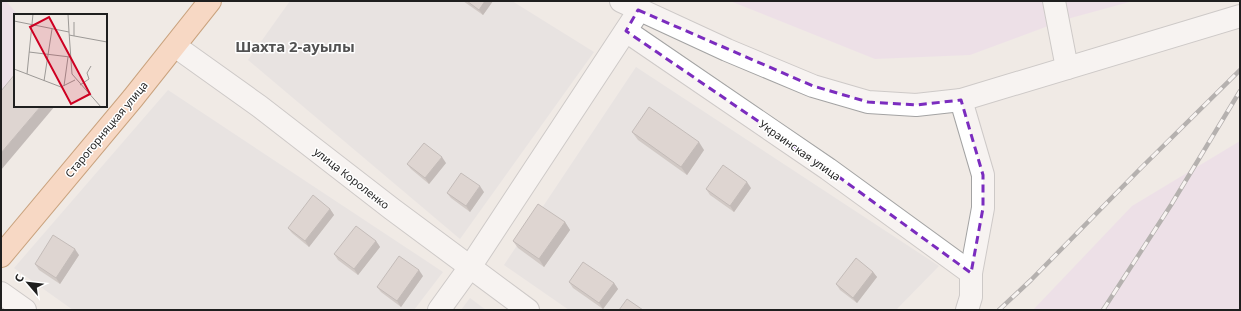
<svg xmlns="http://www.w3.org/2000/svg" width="1241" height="311" font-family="'Noto Sans',sans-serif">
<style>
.residential{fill:#dddcdc}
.industrial{fill:#e9d6e9}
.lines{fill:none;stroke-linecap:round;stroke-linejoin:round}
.minor-casing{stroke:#a3a3a3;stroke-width:24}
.major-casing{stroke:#9a4e00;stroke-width:24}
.minor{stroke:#fff;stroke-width:22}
.major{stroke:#fec39c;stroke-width:22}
.rail-casing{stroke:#6d6d6d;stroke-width:4.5}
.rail{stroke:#fff;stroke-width:3;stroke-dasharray:9;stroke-linecap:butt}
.wall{fill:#aca29e}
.shaded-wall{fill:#8c8481}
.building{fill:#c8bcb8;stroke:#8c8481}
.marked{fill:none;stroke:#7b2cbf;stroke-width:3;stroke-dasharray:8 5;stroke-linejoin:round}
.labels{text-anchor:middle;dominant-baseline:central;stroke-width:3;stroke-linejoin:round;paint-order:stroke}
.street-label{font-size:11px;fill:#1f1f1f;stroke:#fff}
.district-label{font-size:15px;font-weight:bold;fill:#525252;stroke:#fff}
.inset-road{fill:none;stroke:#9c9996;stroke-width:1}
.view{fill:#ce0022;fill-opacity:0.15;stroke:#ce0022;stroke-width:2}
.inset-edge{fill:none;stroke:#1f1f1f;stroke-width:2}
</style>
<rect width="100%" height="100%" fill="#f0eae5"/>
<g class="residential">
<polygon points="290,1 512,1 594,52 460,239 248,60"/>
<polygon points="636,67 939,266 896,310 569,310 504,265"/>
<polygon points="168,90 443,272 414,310 73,310 14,268"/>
<polygon points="470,298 486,310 461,310"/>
</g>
<g class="industrial">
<polygon points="1,1 6,1 18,15 15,15 15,106 1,143"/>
<polygon points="730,1 1133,1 1067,19 970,55 875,59"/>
<polygon points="1240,141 1240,310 1033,310 1132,206"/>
</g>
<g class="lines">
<defs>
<g id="minor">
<polyline points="621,1 727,50 813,86 868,102 916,105 961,100 1240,16"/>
<polyline points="1054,1 1067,68"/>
<polyline points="626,31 828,169 971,273"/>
<polyline points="175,46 259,106 392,209 528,310"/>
<polyline points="961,100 983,175 983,208 971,273 971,297 967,310"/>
<polyline points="1,293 25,310"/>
<polyline points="439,310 470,267 634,18"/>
</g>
<polyline id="major" points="1,256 133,98 210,1"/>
</defs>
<use href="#minor" class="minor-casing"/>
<use href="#major" class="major-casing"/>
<use href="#minor" class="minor"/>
<use href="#major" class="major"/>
<defs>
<g id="rail">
<polyline points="999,310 1031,280 1139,170 1240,70"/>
<polyline points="1103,310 1171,205 1240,91"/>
</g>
</defs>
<use href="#rail" class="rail-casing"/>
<use href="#rail" class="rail"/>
</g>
<g class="wall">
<polygon points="463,1 493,1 483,15"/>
<polygon points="632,132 704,150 687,175 638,140"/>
<polygon points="446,163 429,184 411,169 407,164"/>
<polygon points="751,188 734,212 710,195 706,189"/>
<polygon points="484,192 470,212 451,198 447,193"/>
<polygon points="330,209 334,215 309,247 292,233 288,228"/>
<polygon points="565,222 570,230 544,267 518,248 513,241"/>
<polygon points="376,241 380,247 358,275 338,260 334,254"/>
<polygon points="79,255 60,284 39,270 35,264"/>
<polygon points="873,272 877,277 857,303 840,290 836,284"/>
<polygon points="423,276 401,307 381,292 377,287"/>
<polygon points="569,282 614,283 618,289 603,309 573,288"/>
</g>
<g class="shaded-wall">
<polygon points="485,1 493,1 483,15 479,10"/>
<polygon points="41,106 55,106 1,170 1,153"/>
<polygon points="699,142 704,150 687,175 681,167"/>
<polygon points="442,157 446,163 429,184 425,178"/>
<polygon points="747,182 751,188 734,212 730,206"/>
<polygon points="480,186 484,192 470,212 466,206"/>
<polygon points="330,209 334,215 309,247 305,241"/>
<polygon points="565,222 570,230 544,267 539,259"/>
<polygon points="376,241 380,247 358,275 354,269"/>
<polygon points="75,249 79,255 60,284 56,278"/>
<polygon points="419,270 423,276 401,307 397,301"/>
<polygon points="873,272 877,277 857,303 853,298"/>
<polygon points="614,283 618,289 603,309 599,303"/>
</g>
<g class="building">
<polygon points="467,1 485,1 479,10"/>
<polygon points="15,74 15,106 41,106 1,153 1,91"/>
<polygon points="649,107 699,142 681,167 632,132"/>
<polygon points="424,143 442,157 425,178 407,164"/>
<polygon points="723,165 747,182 730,206 706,189"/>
<polygon points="461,173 480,186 466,206 447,193"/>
<polygon points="313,195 330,209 305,241 288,228"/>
<polygon points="538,204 565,222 539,259 513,241"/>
<polygon points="356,226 376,241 354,269 334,254"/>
<polygon points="53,235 75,249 56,278 35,264"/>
<polygon points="399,256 419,270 397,301 377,287"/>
<polygon points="856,258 873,272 853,298 836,284"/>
<polygon points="583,262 614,283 599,303 569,282"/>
<polygon points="627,299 643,310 619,310"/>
</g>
<path d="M0 0H1241V311H0ZM638,10l175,76 55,16 48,3 45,-5 22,75v33l-12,65 -143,-104 -202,-138z" fill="#f0eae5" fill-opacity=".55" fill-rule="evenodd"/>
<path class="marked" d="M638,10l175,76 55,16 48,3 45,-5 22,75v33l-12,65 -143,-104 -202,-138z"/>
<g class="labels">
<g class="street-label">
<text transform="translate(106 129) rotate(-50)">Старогорняцкая улица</text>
<text transform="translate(800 150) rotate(35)">Украинская улица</text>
<text transform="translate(352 178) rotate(38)">улица Короленко</text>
</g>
<g class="district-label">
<text x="295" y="46">Шахта 2-ауылы</text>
</g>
</g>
<g transform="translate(14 14)">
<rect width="93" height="93" fill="#f0eae5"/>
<path class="inset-road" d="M0,7l55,11 -1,-18M55,18l3,42 29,33M55,21l38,7M60,22v-14M15,38l41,5M0,55l47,18 14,-7M13,60l6,-60M30,67l8,-52M66,71l9,-6 -2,-6 4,-7M50,72l4,-29"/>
<path class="view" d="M35,3l41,77 -19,10 -41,-77z"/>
<rect width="93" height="93" class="inset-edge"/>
</g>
<rect width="1241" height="311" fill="none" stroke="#1f1f1f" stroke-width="4"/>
<g transform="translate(28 283) rotate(298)" stroke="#ffffff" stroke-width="3" paint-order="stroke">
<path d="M0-3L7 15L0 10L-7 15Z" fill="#1f1f1f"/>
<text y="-6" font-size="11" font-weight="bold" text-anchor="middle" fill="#1f1f1f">С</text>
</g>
</svg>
